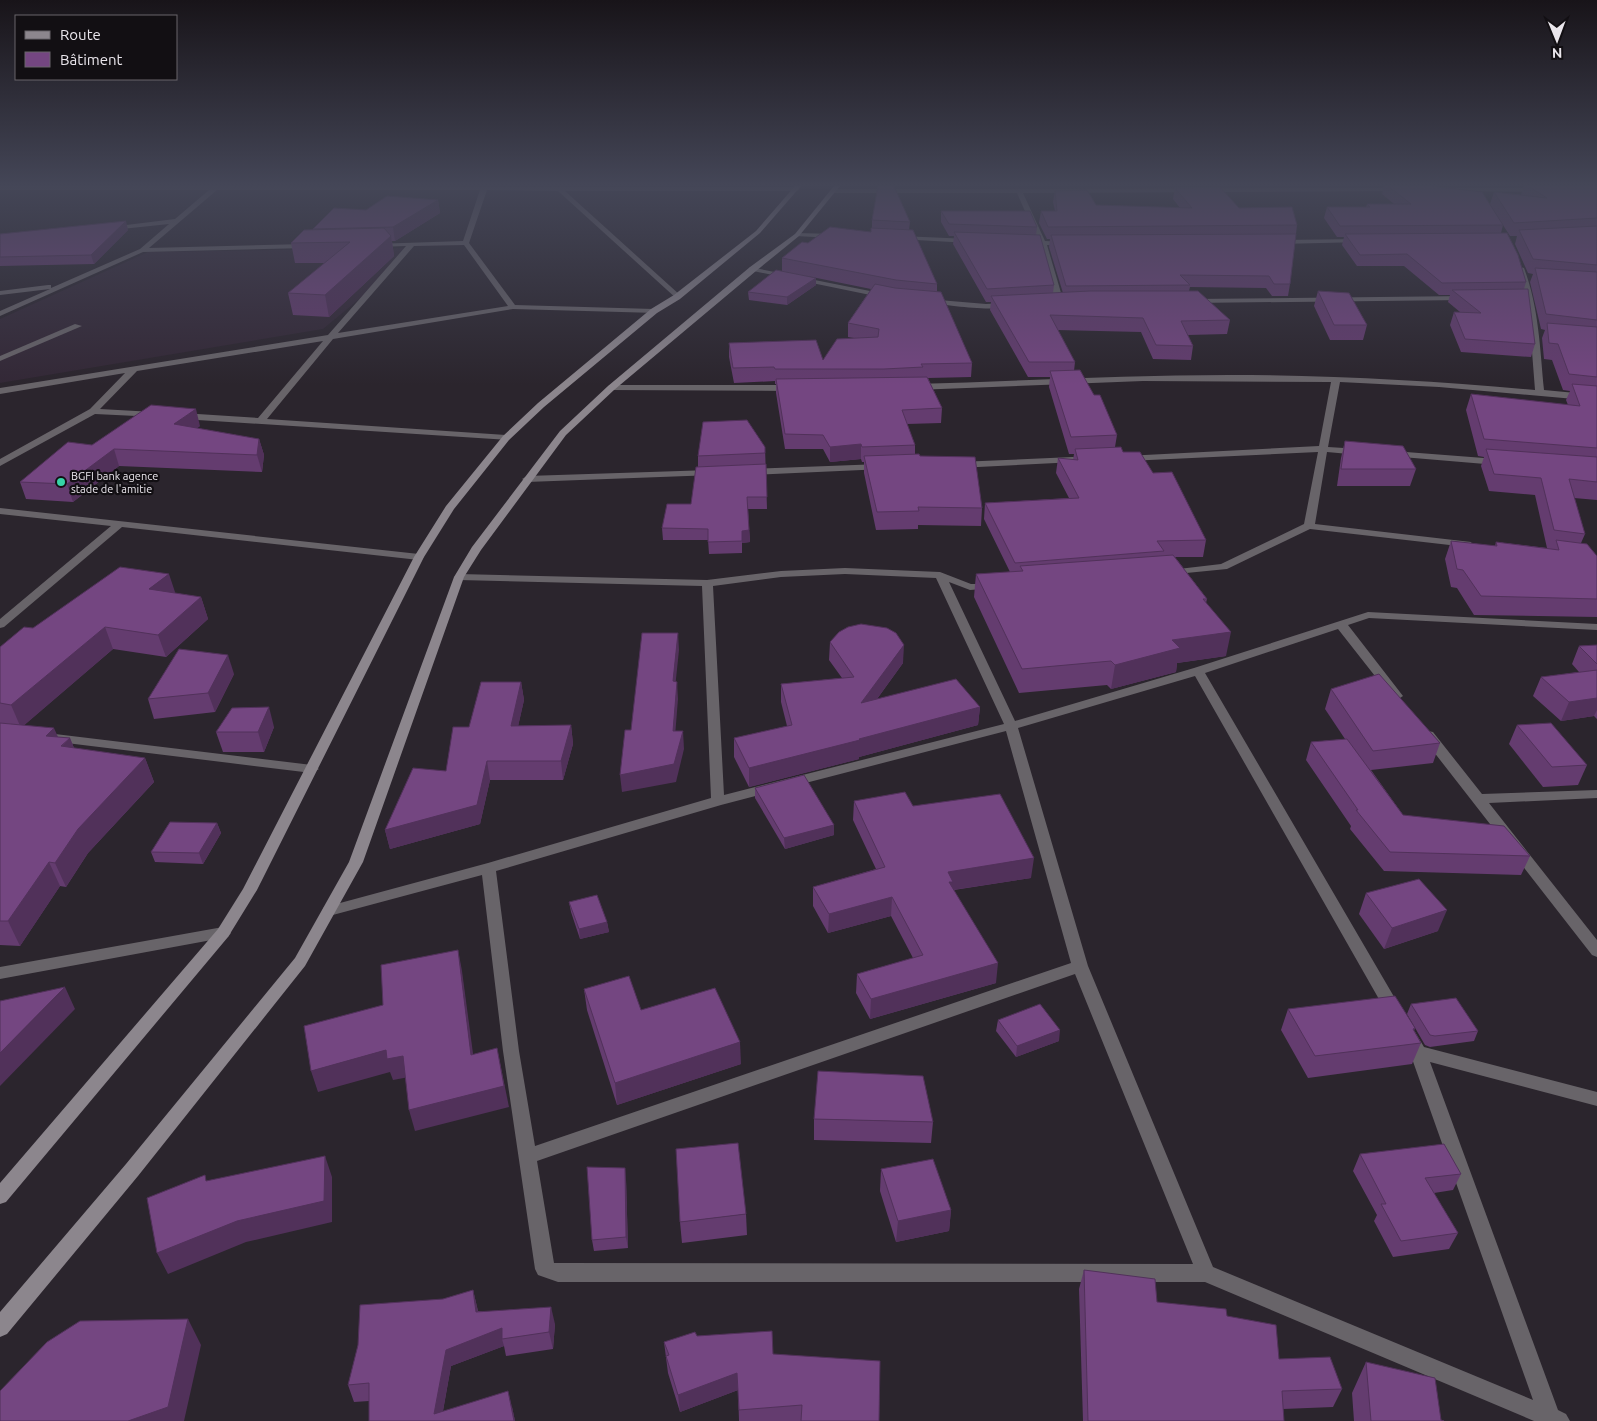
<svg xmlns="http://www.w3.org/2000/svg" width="1597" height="1421" font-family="Ubuntu,sans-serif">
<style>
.built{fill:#332836}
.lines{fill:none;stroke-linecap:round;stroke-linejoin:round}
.lane{fill:#686469;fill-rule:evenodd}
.street{fill:#686469;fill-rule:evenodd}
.secondary{fill:#8c868d;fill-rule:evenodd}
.wall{fill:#643c6f}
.shaded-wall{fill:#51315a}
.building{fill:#744681;stroke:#51315a}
.poi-dot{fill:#36d4a7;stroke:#120f13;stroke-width:2}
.labels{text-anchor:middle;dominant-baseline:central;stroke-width:4.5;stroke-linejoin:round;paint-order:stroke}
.far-poi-label{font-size:11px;fill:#eae6ec;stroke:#120f13;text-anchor:start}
</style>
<rect width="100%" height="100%" fill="#2b252d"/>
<polygon class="built" points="404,248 363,296 323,329 0,383 0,319 148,252"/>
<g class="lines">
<polygon class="lane" points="75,324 82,326 0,361 0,356"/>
<g class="street">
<path d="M0,186l797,1 3,2 -3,2h-232l115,104 1,2 -4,2 -119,-108 -71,-1 -18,53 46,62 139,4h3v4l-144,-4 -180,30 -66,80 239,16 3,1v4l-327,-21 -4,-3 4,-3 76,5 65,-77 -186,30 -37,38 54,3 4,3 -1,2 -62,-3 -95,52v-7l90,-50 35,-36 -125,21v-6l328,-53 78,-89 -30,1 -2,-1v-2l89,-3 17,-51h-263l-68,58 157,-4 3,2 -3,2 -163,4 -143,64v-5l50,-22 -50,6v-4l48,-6h3v3l89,-39 29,-25 -57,6 -3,-2 1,-1 65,-8 34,-29h-209zM464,245l44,61 -170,27 76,-87z"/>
<polygon points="1400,188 1402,191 1023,193 1045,241 1067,242 1070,244 1067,246 1047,245 1064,303 1060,305 1056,303 1040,245 1025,244 1022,242 1025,240 1038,241 1017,193 835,193 832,191 835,189"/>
<polygon points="1450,188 1540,188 1543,190 1540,192 1448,191"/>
<polygon points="797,233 835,234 838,236 835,238 795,236 794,235"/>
<polygon points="900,236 970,239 973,241 970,243 898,239 898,237"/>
<polygon points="1360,239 1362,240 1362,242 1280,244 1277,242 1280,240"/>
<path d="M1517,266l7,2c15,40 16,81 20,122l53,5v6l-158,-14 -99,-5 -12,65 32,2 5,3 -5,3 -33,-3 -12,72 156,18 1,2 -5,3 -157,-18 -83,40 -61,6 -1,-2 1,-2 4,-1 51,-6 83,-40 14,-72 -190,9 -5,-3 2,-2 194,-10 12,-64 -188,-1 -228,9 -4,-3 4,-3c105,-3 209,-9 314,-9 103,0 205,6 306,15l-6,-77z"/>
<polygon points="750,267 885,294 889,296 885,298 753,271 749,269"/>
<polygon points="1467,296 1468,298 1464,300 1192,303 1188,301 1192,299"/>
<path d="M927,299l59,5 21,-1 4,2c-12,8 -65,0 -81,-2h-3z"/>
<polygon points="611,385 793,385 797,388 793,391 608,390 608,386"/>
<polygon points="1393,451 1497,459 1502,462 1497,465 1390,456 1390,452"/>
<polygon points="1073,457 1076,458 1076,462 958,468 953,465 958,462"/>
<polygon points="881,464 886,467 884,469 751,475 746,472 751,469"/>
<polygon points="711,470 714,471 714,475 527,482 522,479 527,476"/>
<polygon points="0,508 419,554 424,557 419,560 122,527 4,627 0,628 0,619 111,526 0,514"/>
<path d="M845,568l95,4 31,12h24l1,2 -1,2 -25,2 -21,-8 66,139 179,-53 174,-56 229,12v6l-228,-12 -21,7 55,71 -6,4 -4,-1 -55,-70 -133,44 195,334 2,4 -2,4 -6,2 -6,-2 -193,-339 -177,52 70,238 125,301 320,133 -123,-347 -9,-16 2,-5 6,-2 6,2 9,15 173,45v14l-167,-44 128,348 8,4 4,7h-36l-329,-139h-647l-20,-7 -3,-6 -32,-218 -21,-176 -153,41 -5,-1 -2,-4 2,-4 5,-1 159,-43 223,-65 -9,-212 -243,-6 -5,-3 5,-3 248,6 74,-9zM845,574l91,4 68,146 -280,71 -11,-209 68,-9zM1006,731l65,232 -536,183 -16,-95 -23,-180 225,-66zM1075,974l118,290 -639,-1 -17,-102z"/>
<polygon points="1428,731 1433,732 1482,794 1597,790 1597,798 1489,803 1597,940 1597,957 1592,955 1423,738 1422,735 1423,732"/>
<polygon points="55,734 312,765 319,769 312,773 50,741 49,738"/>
<polygon points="223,927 228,929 231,933 228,937 0,979 0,967"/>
</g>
<g class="secondary">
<polygon points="795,186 801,186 760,233 680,299 657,313 544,407 509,440 454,509 424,557 257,890 228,937 6,1202 0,1204 0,1183 218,929 243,889 414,557 446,506 503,436 538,403 651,309 674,295 756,231"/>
<polygon points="834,186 840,186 799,236 756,271 614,390 566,435 481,550 464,577 363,862 305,966 138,1176 7,1334 0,1337 0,1312 126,1164 295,958 349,862 454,577 472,547 560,431 608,386 750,267 795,234"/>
</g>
</g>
<g class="wall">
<polygon points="1384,186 1431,186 1490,204 1494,192 1521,195 1524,186 1597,186 1597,500 1574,498 1585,534 1581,543 1597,556 1597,617 1474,615 1457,588 1451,587 1445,559 1451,541 1495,546 1496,542 1547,548 1535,495 1489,491 1481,466 1484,457 1478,456 1466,410 1471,394 1568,405 1566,400 1570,391 1563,390 1552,360 1544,359 1542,338 1545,330 1541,329 1530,282 1533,274 1528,273 1515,244 1517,236 1510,236 1503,225 1501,233 1526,282 1524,289 1535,344 1531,357 1461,352 1450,325 1454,312 1460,312 1448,302 1450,295 1439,295 1404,266 1357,266 1342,245 1344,237 1337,237 1324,218 1327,207 1366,207 1367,204 1394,204 1382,194"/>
<polygon points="1175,188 1297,225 1296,234 1290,284 1288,296 1272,296 1266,288 1190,287 1189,291 1230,320 1227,334 1188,335 1193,346 1191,360 1153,359 1141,332 1057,330 1075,362 1074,371 1094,395 1117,435 1115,447 1153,473 1206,540 1203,557 1175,557 1207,599 1206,603 1226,656 1177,663 1176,672 1111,689 1107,685 1019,693 974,597 976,574 1010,572 984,519 985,503 1069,498 1056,473 1058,458 1073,460 1074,454 1069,454 1049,387 1050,377 1028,377 990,310 991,302 986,302 953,244 954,236 949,236 941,222 941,211 1037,227 1036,235 1054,285 1053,293 1063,293 1049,247 1050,239 1047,239 1039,223 1041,211 1055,211 1053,202 1055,191 1096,205 1180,208 1173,199"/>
<polygon points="438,200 440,213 395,241 392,241 394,256 329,317 293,315 288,293 325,263 295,263 291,243 313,230 313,229"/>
<polygon points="872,220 910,222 909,230 937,284 937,292 972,363 971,377 928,378 942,408 941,423 907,424 915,445 915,454 920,456 982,508 981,526 918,525 918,529 876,530 864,473 864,462 862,462 861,459 830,462 823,449 785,449 776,393 776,384 775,384 775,381 734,383 729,357 729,343 823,360 854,338 848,337 848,323 871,289 807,276 816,285 787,305 749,300 748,292 782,271 782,258 808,243 871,232 872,228"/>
<polygon points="128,230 94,264 0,266 0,234"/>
<polygon points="1318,291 1367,325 1363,340 1330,340 1314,306"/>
<polygon points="200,426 197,428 259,439 264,455 262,472 119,466 73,502 26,499 20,482 92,445"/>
<polygon points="1345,441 1416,469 1410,486 1337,486 1341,458"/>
<polygon points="765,447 767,509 748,509 750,542 742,543 742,553 709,554 708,540 663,540 662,528 691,504 698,467 698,456"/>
<polygon points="175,593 201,597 208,619 166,657 113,649 24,725 58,737 70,738 74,748 145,758 154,782 88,853 66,887 60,886 20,946 0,945 0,647 33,628"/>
<polygon points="830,642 903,663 877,699 980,707 978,725 859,757 859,759 749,787 734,757 734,738 787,726 781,702 781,684 842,678 829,660"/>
<polygon points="1597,645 1597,719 1594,716 1561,721 1533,696 1541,677 1579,672 1572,664 1579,646"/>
<polygon points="234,674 215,712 154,719 148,699"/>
<polygon points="521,682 524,700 518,726 571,725 573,744 563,780 490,780 480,824 390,849 385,830 446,771 469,727"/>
<polygon points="1331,689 1440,743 1433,763 1371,770 1403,815 1530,856 1521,875 1384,871 1350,829 1351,826 1306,760 1311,742 1345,739 1325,709"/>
<polygon points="1517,725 1587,765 1578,785 1543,787 1509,744"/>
<polygon points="274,727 264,752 223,752 216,732"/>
<polygon points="755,788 834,835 785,849 755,798"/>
<polygon points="854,801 913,806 1031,878 954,890 996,983 870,1019 856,993 857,974 913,958 891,916 828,933 813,906 813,887 876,869 853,820"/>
<polygon points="217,823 221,833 203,864 155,862 151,852"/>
<polygon points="1366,893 1438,931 1384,949 1359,914"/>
<polygon points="569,902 607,922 609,932 580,939 571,912"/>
<polygon points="584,989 641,1010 741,1064 617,1105 587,1010"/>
<polygon points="1411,1004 1478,1031 1474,1041 1430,1047 1425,1045 1407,1014"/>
<polygon points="1288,1009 1415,1028 1414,1031 1421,1043 1412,1064 1308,1078 1281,1030"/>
<polygon points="998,1020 1059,1041 1016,1057 996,1031"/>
<polygon points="814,1119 933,1122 931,1143 814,1140"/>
<polygon points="1360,1154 1461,1174 1453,1190 1434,1193 1458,1233 1449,1249 1393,1257 1374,1221 1377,1215 1353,1171"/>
<polygon points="881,1169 951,1210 949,1231 896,1242 880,1191"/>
<polygon points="626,1179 628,1248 594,1251 592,1240"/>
<polygon points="746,1214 747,1235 682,1243 680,1222"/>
<polygon points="1084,1270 1157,1302 1227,1316 1279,1359 1342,1389 1333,1407 1283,1409 1284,1421 1083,1421 1079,1289"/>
<polygon points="473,1290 478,1311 555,1324 553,1349 506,1356 504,1346 451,1366 443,1411 512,1407 515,1421 369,1421 369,1401 354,1402 348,1385 443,1299"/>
<polygon points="697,1336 773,1354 879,1421 739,1421 738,1390 680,1412 668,1373 664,1342"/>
<polygon points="1366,1362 1441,1420 1444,1421 1354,1421 1352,1393"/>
</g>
<g class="shaded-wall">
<polygon points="438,200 440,213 395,241 393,227"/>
<polygon points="126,221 128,230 94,264 91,255"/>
<polygon points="391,236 394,256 329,317 325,295"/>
<polygon points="816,278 816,285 787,305 787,297"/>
<polygon points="196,409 200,426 179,441 174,424"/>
<polygon points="259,439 264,455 262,472 257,455"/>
<polygon points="861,444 861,459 830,462 830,447"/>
<polygon points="114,449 119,466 73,502 67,484"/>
<polygon points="749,530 750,542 742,543 742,531"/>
<polygon points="169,574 176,595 149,589"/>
<polygon points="201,597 208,619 166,657 158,635"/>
<polygon points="105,627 113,649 21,728 11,705"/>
<polygon points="1231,632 1226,656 1177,663 1176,672 1111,689 1115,665 1172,640"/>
<polygon points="678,633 679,650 674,698 673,681"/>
<polygon points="904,645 903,663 861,721 861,703"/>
<polygon points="228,655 234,674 215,712 208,693"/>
<polygon points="521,682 524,700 514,745 511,726"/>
<polygon points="677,682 678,699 674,749 673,731"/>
<polygon points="1597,698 1597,710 1594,716 1561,721 1569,702"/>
<polygon points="269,707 274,727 264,752 258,732"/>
<polygon points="980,707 978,725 859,757 859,759 749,787 749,768"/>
<polygon points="571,725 573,744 563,780 561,761"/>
<polygon points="54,728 62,746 70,738 79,761 46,736"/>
<polygon points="683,731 684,749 676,782 622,792 620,775"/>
<polygon points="145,758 154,782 88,853 66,887 55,863 78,829"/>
<polygon points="487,761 490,780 480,824 390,849 385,830"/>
<polygon points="217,823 221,833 203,864 199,853"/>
<polygon points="834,825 834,835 785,849 784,838"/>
<polygon points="1034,858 1031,878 952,890 951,901 948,872"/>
<polygon points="49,862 60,886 20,946 8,921"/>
<polygon points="892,897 891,916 828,933 829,914"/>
<polygon points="1447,910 1438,931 1384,949 1392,928"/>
<polygon points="607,922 609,932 580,939 579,929"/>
<polygon points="458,950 462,971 476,1076 471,1055"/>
<polygon points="998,963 996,983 870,1019 871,999"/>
<polygon points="65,987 75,1009 0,1086 0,1053"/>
<polygon points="1060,1030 1059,1041 1016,1057 1017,1046"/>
<polygon points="740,1042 741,1064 617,1105 615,1083"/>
<polygon points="497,1048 509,1107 415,1131 409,1110"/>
<polygon points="386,1050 403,1056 409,1077 393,1080 390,1072 318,1092 311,1071"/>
<polygon points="325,1156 332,1177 332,1222 246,1242 168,1274 157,1253"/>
<polygon points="625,1168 626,1179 628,1248 626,1237"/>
<polygon points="951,1210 949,1231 896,1242 898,1221"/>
<polygon points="473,1290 477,1307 481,1329 476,1312"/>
<polygon points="551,1307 555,1324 553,1349 549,1332"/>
<polygon points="188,1319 201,1345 184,1421 128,1421"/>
<polygon points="502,1328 502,1339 504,1346 451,1366 441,1421 434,1414 446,1350"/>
<polygon points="737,1373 738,1390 680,1412 678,1395"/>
<polygon points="508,1391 512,1407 515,1421 514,1421"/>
</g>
<g class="building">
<polygon points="878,186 894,186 910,222 872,220"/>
<polygon points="1388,186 1431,186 1482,192 1503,225 1340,226 1327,207 1370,207 1367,204 1411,204"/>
<polygon points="1528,186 1597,186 1597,218 1514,223 1494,192 1547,198"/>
<polygon points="1220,187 1239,208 1292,207 1297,225 1048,227 1041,211 1057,211 1055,191 1087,190 1096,205 1192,208 1175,188"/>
<polygon points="387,196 438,200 393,227 313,229 334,208 366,210"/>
<polygon points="941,211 1030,211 1037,227 949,224"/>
<polygon points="126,221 91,255 0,257 0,234"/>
<polygon points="1597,226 1597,265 1533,259 1519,230"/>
<polygon points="830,227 871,232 871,228 913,230 937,284 896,280 782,258 802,242 808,243"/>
<polygon points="384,228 391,236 325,295 288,293 350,242 291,243 304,230"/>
<polygon points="954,232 1040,235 1054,285 987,289"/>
<polygon points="1507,233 1518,255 1526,282 1442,283 1407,254 1360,255 1345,234"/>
<polygon points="1296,234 1290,284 1274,284 1269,276 1180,275 1190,285 1066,286 1051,235"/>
<polygon points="1535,268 1597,272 1597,320 1546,314"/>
<polygon points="776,270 816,278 787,297 748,292"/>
<polygon points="875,284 895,288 941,292 972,363 921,364 923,367 884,369 775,369 774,367 733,368 729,343 816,340 823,360 837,339 878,337 879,329 848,323"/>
<polygon points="1528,289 1535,344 1465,339 1454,312 1481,313 1452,290"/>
<polygon points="1090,291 1198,291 1230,320 1181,321 1193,346 1156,345 1143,318 1050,315 1075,362 1029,362 991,296"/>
<polygon points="1318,291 1349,293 1367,325 1334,325"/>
<polygon points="1547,323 1597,327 1597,377 1569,374 1558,344 1549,343"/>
<polygon points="1080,370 1094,395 1100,395 1117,435 1071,437 1050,371"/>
<polygon points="927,377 942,408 902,410 915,445 862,447 861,444 830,447 823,435 785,434 776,379"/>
<polygon points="1572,384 1597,386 1597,448 1484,439 1471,394 1580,406"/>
<polygon points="151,405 196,409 174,424 259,439 257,455 114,449 67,484 20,482 68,442 92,445"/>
<polygon points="747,420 765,447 765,453 698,456 703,422"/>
<polygon points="1345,441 1403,446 1416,469 1341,469"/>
<polygon points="1121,447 1123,452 1140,452 1153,473 1172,472 1206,540 1157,541 1164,551 1015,563 985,503 1079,498 1058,458 1078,460 1075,449"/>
<polygon points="1486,449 1597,457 1597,482 1569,479 1585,534 1554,530 1541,478 1494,474"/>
<polygon points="919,454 920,456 975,457 982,508 918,507 919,511 877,512 864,456"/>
<polygon points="766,464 767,497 747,497 749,530 742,531 742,541 708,542 708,529 662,528 667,504 691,504 696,467"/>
<polygon points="1556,540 1587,544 1597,556 1597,599 1481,596 1463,570 1457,569 1451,541 1497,546 1496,542 1559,550"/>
<polygon points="1173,555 1207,599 1203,599 1231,632 1172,640 1180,648 1115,665 1111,661 1022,669 976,574 1023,571 1020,566"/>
<polygon points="120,567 169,574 149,589 201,597 158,635 105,627 11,705 0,703 0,647 24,627 33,628"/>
<polygon points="861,624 887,628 896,633 904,645 861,703 956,679 980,707 859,739 860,740 749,768 734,738 792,725 781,684 854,677 830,642 839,632 848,627"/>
<polygon points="642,633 678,633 673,681 677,682 673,731 683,731 674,764 620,775 625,730 631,730"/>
<polygon points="1597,645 1597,664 1579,646"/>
<polygon points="179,649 228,655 208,693 148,699"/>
<polygon points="1597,670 1597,698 1569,702 1541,677"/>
<polygon points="1379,674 1440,743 1373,751 1331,689"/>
<polygon points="481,682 521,682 511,726 571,725 561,761 487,761 477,805 385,830 413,768 446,771 453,727 469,727"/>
<polygon points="269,707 258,732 216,732 232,708"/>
<polygon points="0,723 54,728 46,736 70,738 61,746 145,758 78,829 55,863 49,862 8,921 0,921"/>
<polygon points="1551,723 1587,765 1552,767 1517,725"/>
<polygon points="1347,739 1403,815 1504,826 1530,856 1390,852 1356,810 1358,810 1311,742"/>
<polygon points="804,775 834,825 784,838 755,788"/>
<polygon points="905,792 913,806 1000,794 1034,858 948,872 953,882 949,882 998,963 871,999 857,974 923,955 892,897 829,914 813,887 885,867 854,801"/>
<polygon points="170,822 217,823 199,853 151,852"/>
<polygon points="1419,879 1447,910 1392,928 1366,893"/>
<polygon points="597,895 607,922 579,929 569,902"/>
<polygon points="458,950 471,1055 497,1048 504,1086 409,1110 403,1056 387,1059 386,1050 311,1071 304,1026 383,1005 381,965"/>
<polygon points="629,976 641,1010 715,988 740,1042 615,1083 584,989"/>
<polygon points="65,987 0,1053 0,1001"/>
<polygon points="1395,996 1415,1028 1413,1029 1421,1043 1315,1056 1288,1009"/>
<polygon points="1456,998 1478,1031 1435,1036 1430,1035 1411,1004"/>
<polygon points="1040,1004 1060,1030 1017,1046 998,1020"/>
<polygon points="818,1071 923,1076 933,1122 814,1119"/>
<polygon points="738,1143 746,1214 680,1222 676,1149"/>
<polygon points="1444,1144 1461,1174 1425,1178 1458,1233 1401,1241 1381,1204 1386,1204 1360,1154"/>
<polygon points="325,1156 324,1201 237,1221 157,1253 147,1198 205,1175 206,1181"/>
<polygon points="933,1159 951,1210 898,1221 881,1169"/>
<polygon points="587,1167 625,1168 626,1237 592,1240"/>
<polygon points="1084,1270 1155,1279 1157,1302 1226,1309 1227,1316 1276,1325 1279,1359 1330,1357 1342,1389 1282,1391 1284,1421 1088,1421"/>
<polygon points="473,1290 476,1312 551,1307 549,1332 502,1339 502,1328 446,1350 434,1414 508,1391 514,1421 369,1421 369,1383 348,1385 358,1345 360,1305 443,1299"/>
<polygon points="188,1319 168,1407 128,1421 0,1421 0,1391 47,1342 80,1321"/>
<polygon points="772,1331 773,1354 880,1361 879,1421 801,1421 802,1405 739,1410 737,1373 678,1395 666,1356 669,1355 664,1342 695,1332 697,1336"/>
<polygon points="1366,1362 1435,1378 1441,1420 1444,1421 1371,1421"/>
</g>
<linearGradient id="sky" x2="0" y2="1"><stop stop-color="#181419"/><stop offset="0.48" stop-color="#444657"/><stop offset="1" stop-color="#444657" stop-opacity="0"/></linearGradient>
<rect width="1597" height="385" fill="url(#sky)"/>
<circle class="poi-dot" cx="61" cy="482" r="5"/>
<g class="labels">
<g class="far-poi-label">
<text x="71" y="476">BGFI bank agence<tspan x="71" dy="13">stade de l'amitie</tspan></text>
</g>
</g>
<rect x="15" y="15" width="162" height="65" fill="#120f13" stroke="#68656a"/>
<rect x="25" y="31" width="25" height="8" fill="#8c868d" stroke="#68656a"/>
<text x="60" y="40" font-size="15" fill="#eae6ec">Route</text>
<rect x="25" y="52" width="25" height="15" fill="#744681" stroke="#68656a"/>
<text x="60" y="65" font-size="15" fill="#eae6ec">Bâtiment</text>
<g transform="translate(1557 40) rotate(179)" stroke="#120f13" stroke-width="4" paint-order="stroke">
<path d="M0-4L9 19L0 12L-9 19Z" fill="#eae6ec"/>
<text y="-8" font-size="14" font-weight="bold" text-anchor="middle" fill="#eae6ec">N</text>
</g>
</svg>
